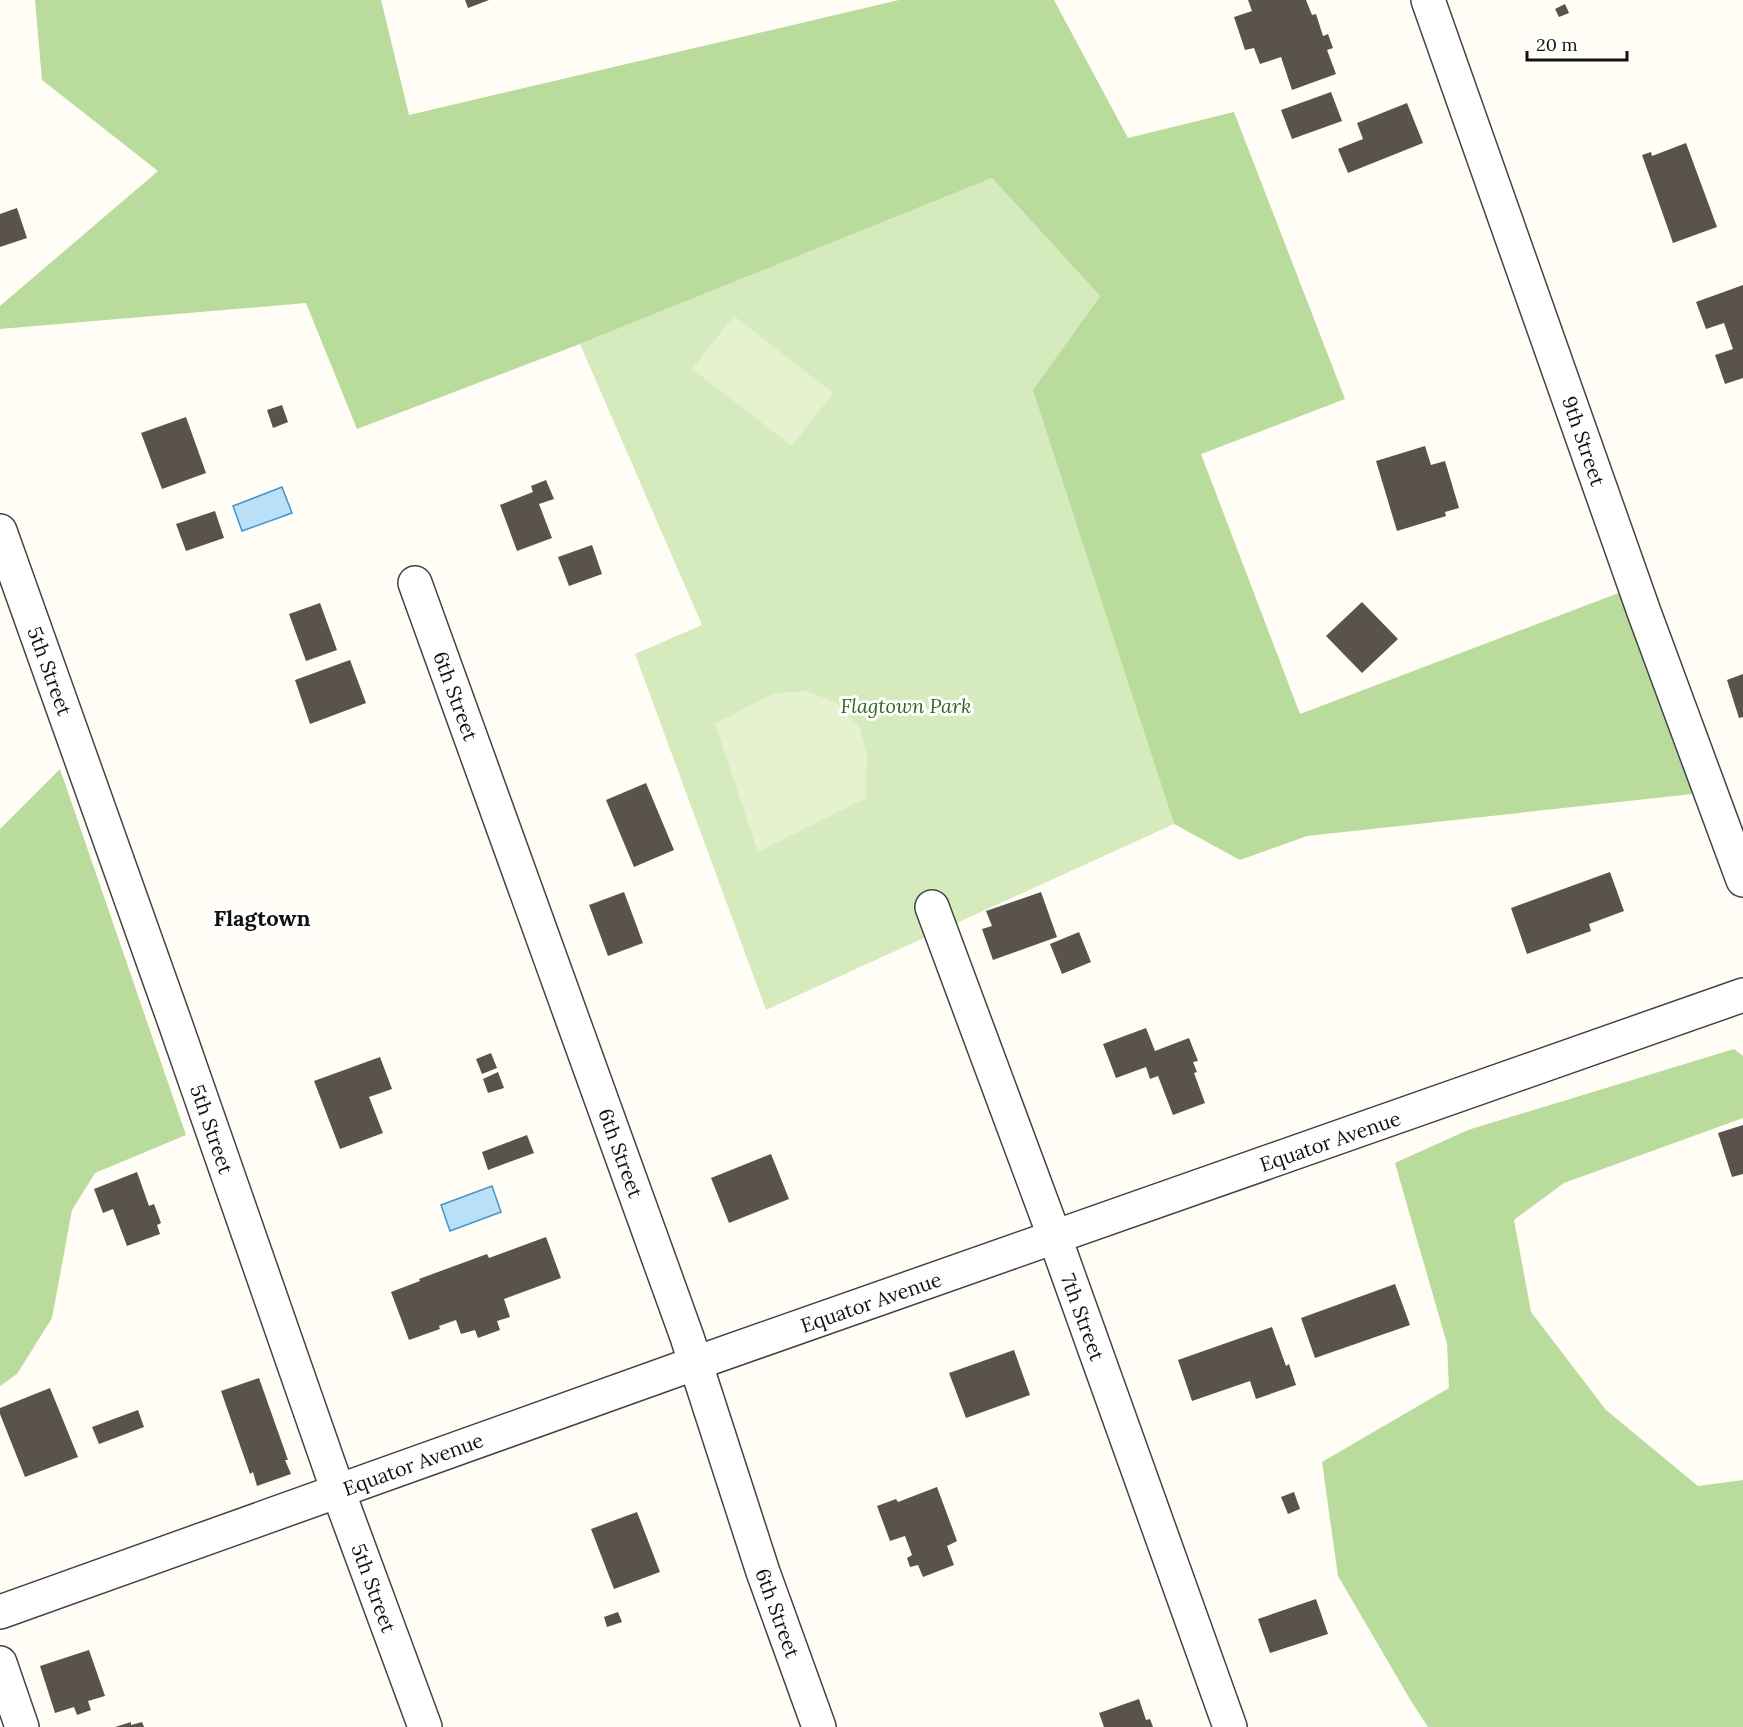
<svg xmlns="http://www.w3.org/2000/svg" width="1743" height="1727" font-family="Lora,serif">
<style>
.green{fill:#d5ebbd}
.forest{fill:#b9dc9c}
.pitch{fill:#e6f2cf}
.water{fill:#b9e0f7;stroke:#3f96cf;stroke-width:1.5}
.building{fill:#5a524d}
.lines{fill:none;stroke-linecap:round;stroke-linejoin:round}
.minor-casing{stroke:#444;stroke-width:36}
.minor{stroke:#fff;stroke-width:33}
.labels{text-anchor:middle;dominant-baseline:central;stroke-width:6;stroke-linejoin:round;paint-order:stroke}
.street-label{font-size:20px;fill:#111;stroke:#fff}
.park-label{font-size:20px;font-style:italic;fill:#2f6b1f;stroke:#fff}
.quarter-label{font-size:22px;font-weight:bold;fill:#111;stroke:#fff}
</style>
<rect width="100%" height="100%" fill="#fffdf5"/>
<polygon class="green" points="992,178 1100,296 1034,390 1174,824 766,1010 635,654 702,625 580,344"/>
<g class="forest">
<polygon points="35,0 381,0 409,115 899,0 1054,0 1128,138 1234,112 1345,399 1201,454 1300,714 1629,589 1711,792 1307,836 1240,860 1174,824 1033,390 1100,296 992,178 580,344 357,429 306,303 0,329 0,306 158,171 42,80"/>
<polygon points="60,769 186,1135 95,1173 72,1210 52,1318 17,1374 0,1386 0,829"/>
<polygon points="1734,1049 1743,1056 1743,1118 1564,1183 1514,1220 1531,1312 1606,1410 1698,1486 1743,1480 1743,1727 1428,1727 1411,1701 1338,1576 1322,1462 1449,1388 1447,1344 1395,1163 1468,1130"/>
</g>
<g class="pitch">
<polygon points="734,316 833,393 792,446 692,369"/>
<polygon points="806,691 837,703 860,728 867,755 866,798 758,852 715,724 772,694"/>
</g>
<g class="water">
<polygon points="282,487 292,513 242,531 233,506"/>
<polygon points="492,1186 501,1212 450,1231 441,1205"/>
</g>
<g class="building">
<polygon points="465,0 489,0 468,8"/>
<polygon points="1248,0 1306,0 1312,15 1316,14 1323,36 1328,34 1333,48 1327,50 1336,74 1292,90 1281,57 1260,64 1254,48 1245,50 1234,17 1252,11"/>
<polygon points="1565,4 1569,13 1559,17 1555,9"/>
<polygon points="1331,92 1342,121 1292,139 1281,110"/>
<polygon points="1407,103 1423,143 1348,173 1338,149 1363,139 1357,123"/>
<polygon points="1686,143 1717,227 1673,243 1642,155 1651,152 1652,156"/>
<polygon points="17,208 27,238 0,247 0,214"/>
<polygon points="1743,285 1743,378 1725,384 1715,355 1733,349 1724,323 1706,329 1696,302"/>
<polygon points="282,405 288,422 273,428 267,410"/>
<polygon points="186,417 206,473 162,489 141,433"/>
<polygon points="1425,446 1431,465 1445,461 1459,508 1445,512 1446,516 1397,531 1376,461"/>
<polygon points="546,480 554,499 539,504 552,538 517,551 500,505 533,492 531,486"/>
<polygon points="215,511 224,538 186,551 176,524"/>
<polygon points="592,545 602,574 569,586 558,557"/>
<polygon points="1362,602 1398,639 1362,673 1326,636"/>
<polygon points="320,603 337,650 306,661 289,614"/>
<polygon points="350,660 366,703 310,724 295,680"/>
<polygon points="1743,674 1743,717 1739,718 1727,680"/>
<polygon points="646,783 674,850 634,867 606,800"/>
<polygon points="1610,872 1624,911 1589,924 1591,931 1527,954 1511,908"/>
<polygon points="624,892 643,943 608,956 589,905"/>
<polygon points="1041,892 1057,937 993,960 982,929 992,926 986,911"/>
<polygon points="1079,932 1091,962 1062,974 1050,944"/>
<polygon points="1146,1028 1155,1051 1189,1038 1198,1061 1193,1062 1197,1072 1194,1073 1205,1103 1173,1115 1158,1076 1150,1079 1146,1067 1116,1078 1103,1044"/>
<polygon points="491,1053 497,1068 482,1074 476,1059"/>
<polygon points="380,1057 392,1089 369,1097 383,1133 340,1149 314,1081"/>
<polygon points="498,1072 504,1088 488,1093 483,1079"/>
<polygon points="1743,1125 1743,1174 1732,1177 1718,1133"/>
<polygon points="527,1135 534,1153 488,1170 482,1152"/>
<polygon points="771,1154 789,1199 729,1223 711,1178"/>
<polygon points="137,1172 149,1206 154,1204 161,1223 157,1225 160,1234 127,1246 113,1209 103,1213 94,1189"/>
<polygon points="546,1237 561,1278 504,1299 510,1317 497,1321 500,1330 478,1338 475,1330 461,1334 456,1320 439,1326 440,1329 409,1340 391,1292 420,1281 419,1279 487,1254 489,1258"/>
<polygon points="1395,1284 1410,1325 1315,1358 1301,1318"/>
<polygon points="1272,1327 1286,1366 1289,1364 1296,1385 1256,1399 1250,1381 1192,1401 1178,1360"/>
<polygon points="1014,1350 1030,1395 966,1418 949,1373"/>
<polygon points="259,1378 288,1460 285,1460 291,1474 257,1486 253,1472 250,1474 221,1391"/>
<polygon points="50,1388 78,1457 25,1477 0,1414 0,1408"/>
<polygon points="138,1410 144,1427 99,1444 92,1427"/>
<polygon points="937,1487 957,1541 947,1546 954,1565 923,1577 918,1565 910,1567 907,1558 912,1555 905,1536 890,1541 877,1506 896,1499 898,1502"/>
<polygon points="1294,1492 1300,1509 1288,1514 1281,1497"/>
<polygon points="637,1512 660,1572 614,1589 591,1529"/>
<polygon points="1316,1599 1328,1634 1270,1653 1258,1619"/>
<polygon points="618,1612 622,1622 607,1627 604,1617"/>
<polygon points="89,1650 105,1696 88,1701 91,1710 77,1715 74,1707 55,1713 40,1666"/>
<polygon points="1139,1699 1146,1720 1150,1719 1153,1727 1104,1727 1099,1713"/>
<polygon points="131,1722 131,1725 142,1722 144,1727 115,1727"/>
</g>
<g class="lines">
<defs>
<g id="minor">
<polyline points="1428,0 1644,612 1743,880"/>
<polyline points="0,531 174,1020 338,1491 425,1727"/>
<polyline points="415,583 687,1337 763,1572 819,1727"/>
<polyline points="932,907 1055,1238 1230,1727"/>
<polyline points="0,1612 696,1363 1743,995"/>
<polyline points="0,1663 22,1727"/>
</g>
</defs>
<use href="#minor" class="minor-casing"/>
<use href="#minor" class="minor"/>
</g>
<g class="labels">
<g class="street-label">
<text transform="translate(1584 441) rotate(71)">9th Street</text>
<text transform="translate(50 671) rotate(70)">5th Street</text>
<text transform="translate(456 696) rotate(70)">6th Street</text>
<text transform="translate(212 1129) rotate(71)">5th Street</text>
<text transform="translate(1330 1141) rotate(-19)">Equator Avenue</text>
<text transform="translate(621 1153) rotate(70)">6th Street</text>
<text transform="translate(871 1302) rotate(-19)">Equator Avenue</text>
<text transform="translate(1083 1317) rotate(70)">7th Street</text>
<text transform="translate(413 1464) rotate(-20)">Equator Avenue</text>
<text transform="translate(374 1588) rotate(70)">5th Street</text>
<text transform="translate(778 1613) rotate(70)">6th Street</text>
</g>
<g class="park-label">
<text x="906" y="705">Flagtown Park</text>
</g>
<g class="quarter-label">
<text x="262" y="918">Flagtown</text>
</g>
</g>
<path d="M1527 51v9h100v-9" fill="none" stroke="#111111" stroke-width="3"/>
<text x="1536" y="51" font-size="18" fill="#111111" stroke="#ffffff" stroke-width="4.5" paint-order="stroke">20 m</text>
</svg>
